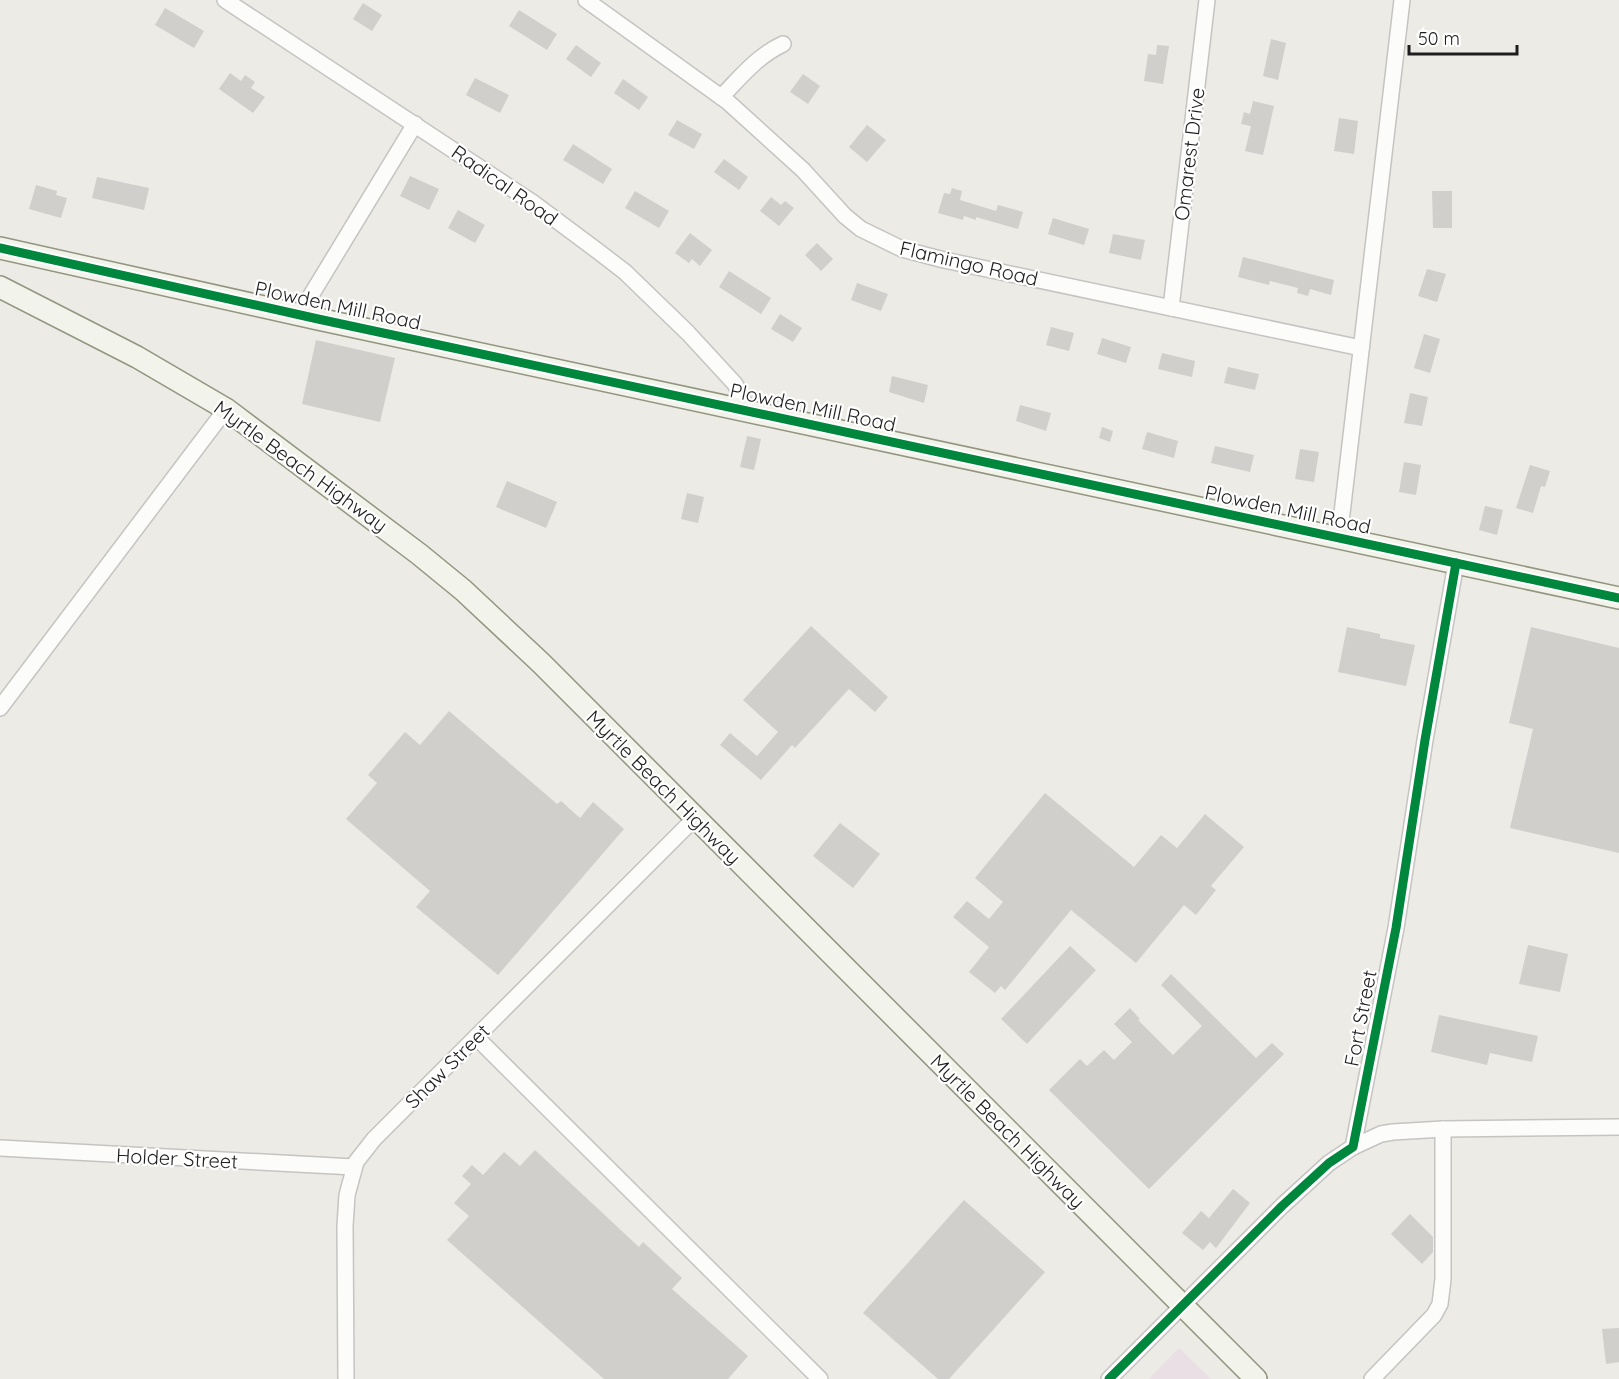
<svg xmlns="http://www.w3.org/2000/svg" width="1619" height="1379" font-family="Quicksand,sans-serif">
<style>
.industrial{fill:#e9dfe4}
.building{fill:#d0cfcc}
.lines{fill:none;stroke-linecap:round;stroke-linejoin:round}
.street-casing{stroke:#c5c4c2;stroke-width:18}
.secondary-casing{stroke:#92957f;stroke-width:24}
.street{stroke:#fcfcfb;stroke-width:15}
.secondary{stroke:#f2f3ea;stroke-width:21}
.cycleway-casing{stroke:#fff;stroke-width:13}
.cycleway{stroke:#00873e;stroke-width:9}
.labels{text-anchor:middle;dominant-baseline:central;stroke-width:4.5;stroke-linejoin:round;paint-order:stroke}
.street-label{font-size:20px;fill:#1e1e1e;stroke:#fff}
</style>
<rect width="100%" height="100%" fill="#ecebe6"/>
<polygon class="industrial" points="1179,1348 1211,1379 1149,1379"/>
<g class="building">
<polygon points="363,3 382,15 372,31 353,19"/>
<polygon points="165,8 204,31 194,48 155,25"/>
<polygon points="519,10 557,34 547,50 509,26"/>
<polygon points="1271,39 1286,43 1278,80 1263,76"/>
<polygon points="576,45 601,63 591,77 566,59"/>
<polygon points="1157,45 1169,46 1163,84 1144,81 1148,54 1156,55"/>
<polygon points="230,73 241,81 245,75 255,82 251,88 265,97 253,113 219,89"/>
<polygon points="803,74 820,86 808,104 790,92"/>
<polygon points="475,78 509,95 500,113 466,95"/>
<polygon points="623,79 648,97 639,110 614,93"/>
<polygon points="1253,101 1274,106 1263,155 1245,151 1251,126 1241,124 1244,112 1250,114"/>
<polygon points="1339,118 1358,121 1354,154 1334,151"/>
<polygon points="677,120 702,134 694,149 668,135"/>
<polygon points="867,125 886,140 867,162 849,147"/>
<polygon points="573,144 612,169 603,184 563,160"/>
<polygon points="724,159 748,177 739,190 714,172"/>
<polygon points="410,176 439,189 429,210 400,196"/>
<polygon points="97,177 149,188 144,210 92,198"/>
<polygon points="36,185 57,191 56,195 67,198 61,218 29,209"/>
<polygon points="952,188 962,191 960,200 996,211 998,205 1023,212 1018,229 976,217 976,220 964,216 963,220 938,213 944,193 950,194"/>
<polygon points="635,191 669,211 659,228 625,208"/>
<polygon points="1432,191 1452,191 1452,228 1433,228"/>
<polygon points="771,197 781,205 785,201 794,208 779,226 760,211"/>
<polygon points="458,210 485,225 475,243 448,228"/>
<polygon points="1053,218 1089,229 1084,245 1048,234"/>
<polygon points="690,233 712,250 700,266 692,259 689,263 675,253"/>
<polygon points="1113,234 1145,240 1141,260 1109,253"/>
<polygon points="817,243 833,259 821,271 805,255"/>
<polygon points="1243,257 1334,280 1331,295 1310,289 1308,296 1297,293 1298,288 1270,281 1269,285 1238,277"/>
<polygon points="1427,269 1446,274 1437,302 1418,296"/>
<polygon points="729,271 771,298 761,314 719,287"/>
<polygon points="857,283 888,294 881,311 851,300"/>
<polygon points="780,314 802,328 793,342 771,329"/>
<polygon points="1051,327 1074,333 1069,351 1046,345"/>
<polygon points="1424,334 1440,339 1430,373 1414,368"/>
<polygon points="1102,338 1131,347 1126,363 1097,354"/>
<polygon points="316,340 395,358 380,422 302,404"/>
<polygon points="1162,353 1195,361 1192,377 1158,369"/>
<polygon points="1228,367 1259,374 1255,390 1224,383"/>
<polygon points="892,376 928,385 924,403 889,392"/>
<polygon points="1410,393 1428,397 1422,426 1404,423"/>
<polygon points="1020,405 1051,413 1046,431 1016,421"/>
<polygon points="1102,427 1113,431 1110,442 1099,438"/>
<polygon points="1147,432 1178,441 1174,458 1142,449"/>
<polygon points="747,436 761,439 754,470 740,467"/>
<polygon points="1215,446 1254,455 1250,472 1211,463"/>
<polygon points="1300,449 1319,452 1314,482 1295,479"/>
<polygon points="1404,462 1421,465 1416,495 1399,492"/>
<polygon points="1530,465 1550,471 1545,487 1541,486 1533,513 1516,508"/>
<polygon points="507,481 557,502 546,528 496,507"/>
<polygon points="687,493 704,497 698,523 681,519"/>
<polygon points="1485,506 1503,510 1497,535 1479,530"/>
<polygon points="811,626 888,697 875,712 849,689 795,748 792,745 761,780 720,745 730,733 757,756 778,732 743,700"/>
<polygon points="1347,627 1380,634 1380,638 1415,645 1406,686 1338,672"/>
<polygon points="1531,627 1619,648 1619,853 1510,828 1533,729 1509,723"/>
<polygon points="449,711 557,804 561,801 580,818 593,802 624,829 498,975 416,907 430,891 346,819 377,783 368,775 405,732 420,745"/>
<polygon points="1045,793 1134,867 1161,835 1177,848 1205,814 1244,847 1211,886 1216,890 1196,915 1184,905 1136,963 1071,910 1005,990 1001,986 995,993 969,972 989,947 953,917 967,901 989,919 1003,902 975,878"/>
<polygon points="840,823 880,854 853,888 813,856"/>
<polygon points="1528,945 1568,954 1560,992 1519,984"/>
<polygon points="1070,946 1096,970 1027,1044 1001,1019"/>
<polygon points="1171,974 1256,1058 1272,1043 1284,1054 1149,1189 1049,1090 1080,1059 1087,1066 1104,1050 1114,1060 1132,1042 1114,1024 1130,1008 1140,1019 1138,1020 1173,1055 1202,1026 1161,985"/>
<polygon points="1439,1015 1538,1036 1532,1062 1490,1053 1487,1065 1431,1052"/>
<polygon points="535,1150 639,1247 643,1242 682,1278 672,1289 748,1356 728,1379 604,1379 447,1240 469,1216 454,1203 471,1184 462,1176 472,1165 483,1175 504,1152 520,1166"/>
<polygon points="1233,1189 1250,1203 1216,1248 1210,1242 1203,1250 1182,1233 1201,1211 1209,1218"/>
<polygon points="964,1200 1045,1272 949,1379 938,1379 863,1313"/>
<polygon points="1410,1214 1433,1237 1433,1252 1422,1264 1391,1234"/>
<polygon points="1619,1328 1619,1362 1606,1364 1602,1329"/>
</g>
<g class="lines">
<defs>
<g id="street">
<polyline points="225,0 532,202 599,252 625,272 688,333 735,384 749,412"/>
<polyline points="586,0 728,102 803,170 845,216 861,229 902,249 944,260 1361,348"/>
<path d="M721,97c20,-20 36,-41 62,-53"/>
<polyline points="1171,308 1207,0"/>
<polyline points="299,315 415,124"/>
<polyline points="1339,539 1402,0"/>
<polyline points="0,708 226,409"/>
<polyline points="476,1037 820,1379"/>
<polyline points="1353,1147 1381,1134 1393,1132 1443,1129 1619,1127"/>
<polyline points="0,1148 354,1167"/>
<polyline points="346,1379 345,1226 347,1195 356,1162 374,1139 695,818"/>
<polyline points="1109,1379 1282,1206 1329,1163 1353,1147 1396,928 1425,740 1456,563"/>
<polyline points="1372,1379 1434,1315 1440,1304 1443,1279 1443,1129"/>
</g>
<g id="secondary">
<polyline points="0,248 318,319 1619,598"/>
<polyline points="0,287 137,357 226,409 419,554 463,590 541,663 1256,1379"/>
</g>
</defs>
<use href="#street" class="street-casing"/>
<use href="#secondary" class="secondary-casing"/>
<use href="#street" class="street"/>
<use href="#secondary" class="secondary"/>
<defs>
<g id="cycleway">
<polyline points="0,248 318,319 1619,598"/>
<polyline points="1109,1379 1282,1206 1329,1163 1353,1147 1396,928 1425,740 1456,563"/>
</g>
</defs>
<use href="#cycleway" class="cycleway-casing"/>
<use href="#cycleway" class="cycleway"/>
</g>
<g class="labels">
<g class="street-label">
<text transform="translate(1189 154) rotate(-83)">Omarest Drive</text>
<text transform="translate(505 185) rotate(35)">Radical Road</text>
<text transform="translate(969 263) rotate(13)">Flamingo Road</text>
<text transform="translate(338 305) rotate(12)">Plowden Mill Road</text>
<text transform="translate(813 407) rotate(12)">Plowden Mill Road</text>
<text transform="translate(301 466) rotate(36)">Myrtle Beach Highway</text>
<text transform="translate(1288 509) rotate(12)">Plowden Mill Road</text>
<text transform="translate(664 787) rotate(45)">Myrtle Beach Highway</text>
<text transform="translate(1360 1018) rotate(-79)">Fort Street</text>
<text transform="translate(447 1066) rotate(-45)">Shaw Street</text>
<text transform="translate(1008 1131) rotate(45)">Myrtle Beach Highway</text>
<text transform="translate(177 1158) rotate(3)">Holder Street</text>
</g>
</g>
<path d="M1409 45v9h108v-9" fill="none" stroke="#1e1e1e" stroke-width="3"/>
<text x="1418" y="45" font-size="18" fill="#1e1e1e" stroke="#ffffff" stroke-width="4.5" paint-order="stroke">50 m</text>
</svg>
